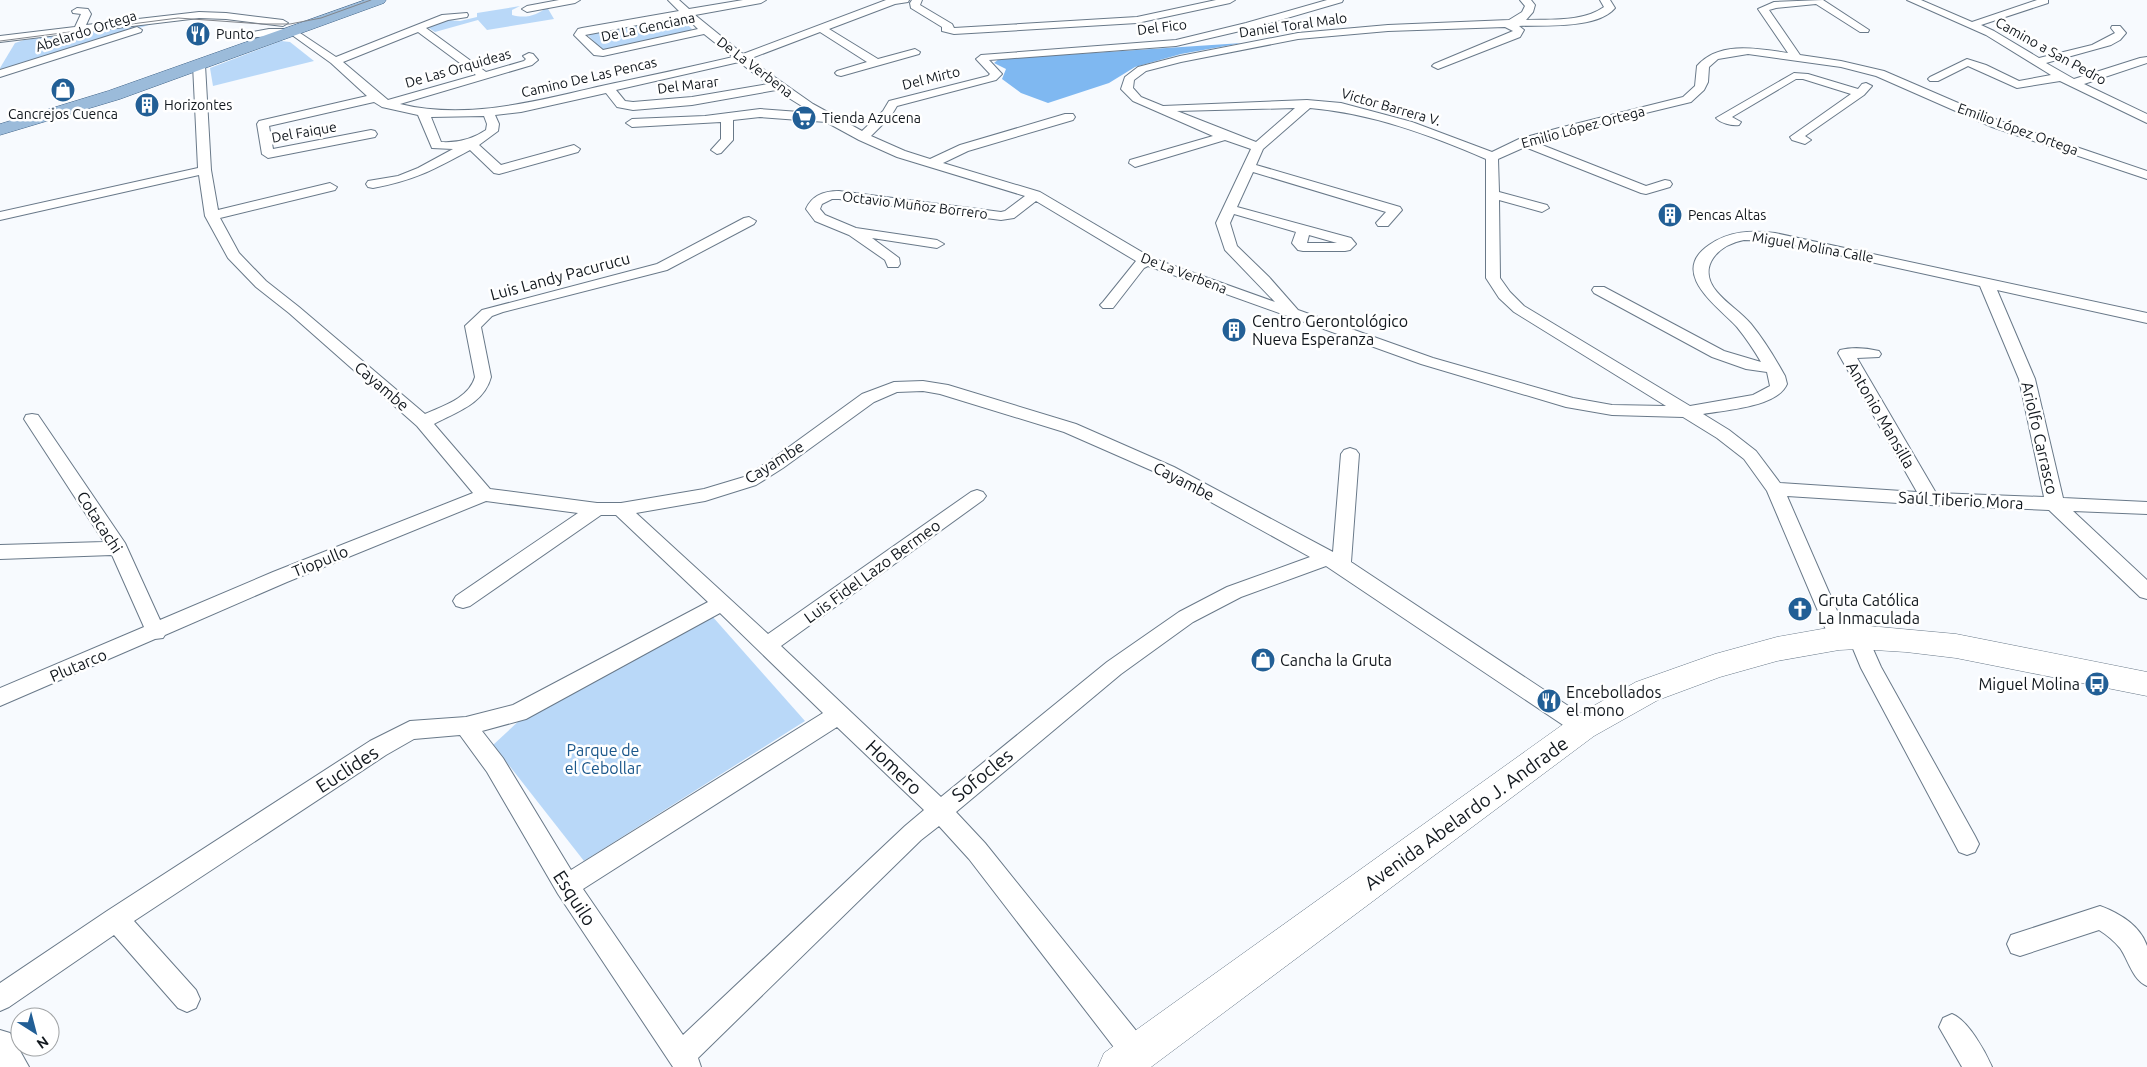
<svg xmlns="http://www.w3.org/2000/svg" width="2147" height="1067" font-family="Ubuntu,sans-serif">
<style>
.green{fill:#b9d8f8}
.forest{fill:#7fb8f1}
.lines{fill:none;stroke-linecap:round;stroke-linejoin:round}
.street-casing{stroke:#697989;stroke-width:2}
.secondary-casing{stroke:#697989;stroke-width:1}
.primary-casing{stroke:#406489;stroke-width:1}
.street{fill:#fff;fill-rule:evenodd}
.secondary{fill:#fff;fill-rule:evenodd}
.primary{fill:#9bbbda;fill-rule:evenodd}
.tram{stroke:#81858b;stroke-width:1}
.labels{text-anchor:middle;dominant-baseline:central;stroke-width:5;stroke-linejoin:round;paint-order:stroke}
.far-street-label{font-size:14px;fill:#12181e;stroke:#fff}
.far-poi-label{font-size:14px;fill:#12181e;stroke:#fff;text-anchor:start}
.street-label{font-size:16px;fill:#12181e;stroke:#fff}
.poi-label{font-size:16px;fill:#12181e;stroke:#fff;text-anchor:start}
.park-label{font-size:16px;fill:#1b578b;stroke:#fff}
.near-street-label{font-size:19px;fill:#12181e;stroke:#fff}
</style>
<rect width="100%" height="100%" fill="#f7fafe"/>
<g class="green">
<path d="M520,6l-8,4v5c14,4 26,0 35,-8l7,12 -67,11 -9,-10 -43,12 -8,-5 19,-7 14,1 17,-4v-4z"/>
<polygon points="674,18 680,18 692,29 687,32 608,50 601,49 587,34"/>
<polygon points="155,23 4,71 0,71 0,68 15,43 24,40"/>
<polygon points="281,41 290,42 314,61 213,86 210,68"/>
<polygon points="712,616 805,721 584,861 493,745 522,718"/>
</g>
<polygon class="forest" points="1242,43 1181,54 1135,67 1109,83 1048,103 1021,93 1002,79 1006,69 994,63 999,59"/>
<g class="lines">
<defs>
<g id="street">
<polygon points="559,0 580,0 575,3 527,12 522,9 527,6"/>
<path d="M668,0h11l10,9 54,-9h23l-5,3 -66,12 48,39 143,-54h23l-1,2 -13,2 -66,25 49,30 37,-10 5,3 -1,2 -78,22 -4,-1 -2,-2 2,-2 30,-9 -47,-30 -71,27 64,45 49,27 21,-20 6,-10 99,-25 2,-2 -14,-15 5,-4 195,-15 70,-17 81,-23h16l-1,2 -89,26 -77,18 -187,14 13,14 -6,6 -99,26 -6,10 -20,20 34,15 25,8 30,-14 105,-31h8l2,3 -2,3 -105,31 -25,12 97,29 112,66 123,44 -50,-52 -9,-27 35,-74 -26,-9 -90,27 -6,-4 1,-3 83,-24 -80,-35 -12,-12 4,-12 13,-10 42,-11 118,-23 90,-8 121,-5 13,-8 3,-6 -5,-6h11l4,5 -2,7 -7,8c25,-1 57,2 78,-13l-4,-7h10l5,8c-18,21 -69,17 -96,18l5,4 -4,7 -82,32 -6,-3 2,-2 79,-33 -8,-4 -117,4 -90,8 -117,23 -35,9 -12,9 -1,8 8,9 22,9 144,-6 34,3 71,19 80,30 27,-13 40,-11 124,-31 12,-11 2,-20c22,-26 63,-17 91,-13l-30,-44 16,-7 49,-2 46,30 -1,2h-8l-44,-28 -40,4 -7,2 31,45 41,6 43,10 116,50 147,50v8l-155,-52 -116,-51 -35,-9 -93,-13 -30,5 -9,8 -1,15 -4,8 -13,12 -99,24 -55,17 109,43 19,-6 5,1 2,3 -2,3 -24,7 -5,-1 -116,-46 -27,12 1,33 48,13 2,3 -7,4 -43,-12 1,78 10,14 14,14 166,100 63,-11 17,-9 -3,-14 -21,-3 -34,-12 -118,-64 -2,-3 2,-3h10l120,64 37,11c-7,-12 -15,-24 -24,-35 -18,-20 -69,-54 -28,-82 20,-14 42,-15 66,-12l372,80v10l-150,-33 38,89 28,119 84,4v12l-74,-3 74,69v19l-7,-2 -91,-87 -119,-5 -143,-9 61,140 3,-5 7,-2 7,2 16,36 94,169 4,8 -4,8 -8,3 -8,-3 -98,-184 -12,-29 -3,5 -7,2 -7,-2 -65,-153 -23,-32 -27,-21 -34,-21 -71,-2 -46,-8 -145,-43 -273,-98 -4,2 -31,40h-10l-3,-3 3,-3 33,-41 -100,-60 -22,17 -13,2 -162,-21h-7l-10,5 -2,5 5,6 31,13 81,12 7,4 -7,4 -65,-10 27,20 1,6 -2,3h-10l-3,-7 -36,-25 -34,-14 -9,-12c6,-14 19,-18 33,-18l162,21 4,-1 20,-15 -128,-39 -38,-17 -33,-18 -66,-5 -27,3v20l-12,13 -4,1 -6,-4 10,-11v-17l-89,5 -6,-4 6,-4 73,-3 55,-7 53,4 -37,-23 -84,15 -59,5 -16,-3 -11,-14 -85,19 -26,3 4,9 -1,7 -19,14 22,20 73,-20 6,4 -2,3 -79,22 -5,-1 -24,-23c-37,20 -55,30 -97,38l-5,-1 -2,-3 2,-3 30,-5 20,-8 35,-19 -21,-1 -14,-33 -36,-8 -8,-5 -105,24 4,23 98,-19 4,1 2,3 -2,3 -107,21 -6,-4 -5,-30 2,-3 108,-25 -36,-33 -39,-28 -50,3 -1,-2 1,-2 27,-5h25l42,28 106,-42 25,-2 1,2 -1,2 -19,3 -22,8 60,44 38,-11 2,-2 -3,-3 6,-3 4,1 5,6 -6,5 -132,39c69,17 139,-4 206,-19 42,-9 85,-18 127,-28l-29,-23 -101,22 -9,-1 -20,-20 4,-6 4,-1 97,-17zM685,16l13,13 -95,21 -18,-15zM418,32l58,43 -88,25 -45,-38zM739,62l29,22 -76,13 -59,5 -8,-1 -9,-11zM1295,108l-39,34 -79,-31zM1310,108c61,5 120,27 176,51v119l13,20 15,14 152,94 -54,-1 -39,-7 -140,-40 -135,-48 -29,-33 -32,-31 -7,-23 4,-9 62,18 -4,11 6,7 5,1h42l5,-1 6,-6 -5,-6 -114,-31 16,-35 133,40 -10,11 2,3h10l14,-16 -2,-3 -144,-42 7,-16zM484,116l3,8 -1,6c-13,9 -29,13 -45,12l-10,-25zM1309,235l28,8h-30zM1744,240l31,1 205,45 39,93 25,118 -108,-4 -79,-135 22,-1 2,-3 -2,-3c-12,-3 -27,-4 -39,-1l-2,3 79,139 -137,-9 -24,-32 -27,-21 -26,-16c22,-4 75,-7 84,-30l-2,-8c-10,-18 -21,-36 -34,-52 -10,-12 -24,-20 -34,-32 -21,-25 1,-47 27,-52z"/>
<polygon points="912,0 922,0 920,5 952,24 954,28 1137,17 1216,0 1235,0 1230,3 1137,23 954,34 942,31 942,27 911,8 910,3"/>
<polygon points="1907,0 1921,0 1972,22 2037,0 2048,0 2048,3 1981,25 1994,31 2039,58 2092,45 2115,33 2111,28 2112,26 2120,26 2126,33 2120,40 2111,45 2046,63 2074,79 2140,58 2147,57 2147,63 2084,84 2147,114 2147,123 2060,81 2017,88 1968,66 1938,81 1930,81 1928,79 1930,77 1967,59 1986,65 2019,81 2051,75 1986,35"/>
<polygon points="77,8 88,9 91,14 86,25 199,12 226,13 283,20 288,23 283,26 226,19 199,18 0,42 0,36 75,27 81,14 73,13 72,11"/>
<polygon points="137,27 142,30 141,32 0,77 0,70"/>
<path d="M199,62l6,3 6,105 7,40 112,-27 7,4 -2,3 -115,28 19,35 27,28 33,26 126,107c18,-8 44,-16 50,-37l-10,-51 17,-16 175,-46 87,-46 5,-1 7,4 -2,3 -87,46 -164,42 -11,4 -11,11 10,50c-7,27 -35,35 -57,47l56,65 107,14h24l83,-14 40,-12 27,-17 91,-66 32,-12 29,-1 25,4 128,39 98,43 159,85 8,-98 3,-4 6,-2 6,2 3,4 -8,108 240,159 3,6 -3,6 -8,3 -8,-3 -249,-167 -85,31 -48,25 -72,52 -165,138 29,31 161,200 4,10 -4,10 -10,4 -10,-4 -157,-204 -30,-33 -18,14 -223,218 3,9h-28l-115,-173 -71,-122 -27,-37 -46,4 -28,16 -252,166 62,69 4,9 -4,9 -9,4 -9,-4 -64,-73 -105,72 -9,4v-28l107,-72 263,-170 40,-20 56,-4 47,-12 195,-103 -92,-87h-15l-131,91 -7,2 -7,-2 -3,-5 3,-5 122,-83 -92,-12 -199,81 -122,53 -2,3 -8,1 -155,67v-18l144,-61 -32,-72 -112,4v-14l104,-3 -80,-123 2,-4 6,-1 6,1 87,128 35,77 113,-48 200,-79 -56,-67 -128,-113 -33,-26 -28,-29 -23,-42 -6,-41 -199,45v-8l198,-44 -5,-103zM923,391l17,3 124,38 98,43 148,82 -83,30 -48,25 -72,50 -166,135 -160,-151 202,-146 3,-4 -3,-4 -6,-2 -6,2 -203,142 -132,-121 69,-12 51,-16 27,-17 91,-66 23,-10zM720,613l103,100 -252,157 -68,-112 -21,-27 44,-12zM837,727l87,83 -19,16 -222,209 -100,-146z"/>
<path d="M1794,73l14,1 50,15 4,-5 4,-1 6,3 -8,9 -59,41 6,4 -6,4 -13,-4 -2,-3 61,-43 -48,-15h-7l-64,38 9,5 -2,3c-7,1 -19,-2 -23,-7z"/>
<path d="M2100,906c19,7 40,19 47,40 0,11 0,28 0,40 -15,-7 -18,-25 -27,-38 -6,-7 -13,-13 -21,-18l-79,26 -9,-3 -4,-9 4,-9z"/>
<path d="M1952,1014c16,6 33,37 40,53h-30l-23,-40 4,-9z"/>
<polygon points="0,1030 10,1033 29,1067 0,1067"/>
</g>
<polygon id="secondary" points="1858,625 1956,634 2147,672 2147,696 1956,658 1906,652 1858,649 1839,650 1777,661 1720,677 1658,700 1594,736 1151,1067 1098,1067 1104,1053 1572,718 1636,682 1715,654 1777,637 1839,626"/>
<polygon id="primary" points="365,0 386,0 384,3 120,99 0,135 0,124 108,91"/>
</defs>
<use href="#street" class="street-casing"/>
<use href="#secondary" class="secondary-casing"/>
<use href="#primary" class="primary-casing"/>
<use href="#street" class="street"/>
<use href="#secondary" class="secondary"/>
<use href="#primary" class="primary"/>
<polyline class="tram" points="0,41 178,18 262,24 290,24 321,18 371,0"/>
</g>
<defs>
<symbol id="restaurant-disc" viewBox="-11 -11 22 22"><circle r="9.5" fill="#225f96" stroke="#fff"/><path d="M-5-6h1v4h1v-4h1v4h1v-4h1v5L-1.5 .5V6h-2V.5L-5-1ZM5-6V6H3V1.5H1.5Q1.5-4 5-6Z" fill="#fff"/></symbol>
<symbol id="shop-disc" viewBox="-11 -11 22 22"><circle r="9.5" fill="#225f96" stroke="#fff"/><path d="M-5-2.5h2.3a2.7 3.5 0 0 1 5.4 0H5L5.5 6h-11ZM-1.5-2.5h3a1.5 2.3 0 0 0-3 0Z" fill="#fff"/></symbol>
<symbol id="building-disc" viewBox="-11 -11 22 22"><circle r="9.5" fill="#225f96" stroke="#fff"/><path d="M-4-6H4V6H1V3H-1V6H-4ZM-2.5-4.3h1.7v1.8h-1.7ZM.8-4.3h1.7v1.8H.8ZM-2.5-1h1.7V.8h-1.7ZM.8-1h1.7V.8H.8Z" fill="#fff"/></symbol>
<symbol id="supermarket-disc" viewBox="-11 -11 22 22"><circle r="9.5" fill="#225f96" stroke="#fff"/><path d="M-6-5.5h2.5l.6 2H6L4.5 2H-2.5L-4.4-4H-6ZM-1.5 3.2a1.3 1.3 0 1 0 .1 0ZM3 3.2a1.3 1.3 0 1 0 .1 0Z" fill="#fff"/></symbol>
<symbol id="church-disc" viewBox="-11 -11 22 22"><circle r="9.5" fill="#225f96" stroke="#fff"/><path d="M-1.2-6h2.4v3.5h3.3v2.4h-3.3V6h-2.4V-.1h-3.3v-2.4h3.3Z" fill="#fff"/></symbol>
<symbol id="bus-disc" viewBox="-11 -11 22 22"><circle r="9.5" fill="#225f96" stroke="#fff"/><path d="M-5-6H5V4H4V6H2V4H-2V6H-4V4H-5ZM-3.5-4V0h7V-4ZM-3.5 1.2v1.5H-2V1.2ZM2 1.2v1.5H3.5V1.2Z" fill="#fff"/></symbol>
</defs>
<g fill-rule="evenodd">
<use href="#restaurant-disc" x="184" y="20" width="28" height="28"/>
<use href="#shop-disc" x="49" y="76" width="28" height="28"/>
<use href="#building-disc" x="133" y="91" width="28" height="28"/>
<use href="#supermarket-disc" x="790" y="104" width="28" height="28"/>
<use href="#building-disc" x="1656" y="201" width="28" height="28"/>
<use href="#building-disc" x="1220" y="316" width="28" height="28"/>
<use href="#church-disc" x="1786" y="595" width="28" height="28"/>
<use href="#shop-disc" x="1249" y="646" width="28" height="28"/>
<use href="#bus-disc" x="2083" y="670" width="28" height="28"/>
<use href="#restaurant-disc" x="1535" y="687" width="28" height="28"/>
</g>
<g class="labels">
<g class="far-street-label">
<text transform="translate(1293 25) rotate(-8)">Daniel Toral Malo</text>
<text transform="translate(648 27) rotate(-12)">De La Genciana</text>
<text transform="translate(1162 27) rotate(-7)">Del Fico</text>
<text transform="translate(86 31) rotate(-18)">Abelardo Ortega</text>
<text transform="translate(2051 51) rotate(29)">Camino a San Pedro</text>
<text transform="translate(755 67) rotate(37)">De La Verbena</text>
<text transform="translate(458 68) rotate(-16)">De Las Orquideas</text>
<text transform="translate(589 77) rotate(-13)">Camino De Las Pencas</text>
<text transform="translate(931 78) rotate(-14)">Del Mirto</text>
<text transform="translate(688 85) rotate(-7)">Del Marar</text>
<text transform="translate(1391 107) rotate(16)">Victor Barrera V.</text>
<text transform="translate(1583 127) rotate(-15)">Emilio López Ortega</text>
<text transform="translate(2018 129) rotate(20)">Emilio López Ortega</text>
<text transform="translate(304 132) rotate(-10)">Del Faique</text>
<text transform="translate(915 205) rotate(7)">Octavio Muñoz Borrero</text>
<text transform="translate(1813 247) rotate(10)">Miguel Molina Calle</text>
<text transform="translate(1184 273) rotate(21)">De La Verbena</text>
</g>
<g class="far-poi-label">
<text x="216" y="34">Punto</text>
<text x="164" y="105">Horizontes</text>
<text x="63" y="114" text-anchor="middle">Cancrejos Cuenca</text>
<text x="822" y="118">Tienda Azucena</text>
<text x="1688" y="215">Pencas Altas</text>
</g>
<g class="street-label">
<text transform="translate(560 276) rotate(-15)">Luis Landy Pacurucu</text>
<text transform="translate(382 386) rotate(41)">Cayambe</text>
<text transform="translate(1881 415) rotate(60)">Antonio Mansilla</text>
<text transform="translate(2040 438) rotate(77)">Ariolfo Carrasco</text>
<text transform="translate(774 462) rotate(-32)">Cayambe</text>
<text transform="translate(1184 481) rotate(27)">Cayambe</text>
<text transform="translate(1961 500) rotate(3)">Saúl Tiberio Mora</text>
<text transform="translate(100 522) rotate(57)">Cotacachi</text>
<text transform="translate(320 561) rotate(-22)">Tiopullo</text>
<text transform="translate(872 571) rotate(-36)">Luis Fidel Lazo Bermeo</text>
<text transform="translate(78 665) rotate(-23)">Plutarco</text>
</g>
<g class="poi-label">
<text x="1252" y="321">Centro Gerontológico<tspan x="1252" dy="18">Nueva Esperanza</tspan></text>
<text x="1818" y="600">Gruta Católica<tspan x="1818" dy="18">La Inmaculada</tspan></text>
<text x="1280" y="660">Cancha la Gruta</text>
<text x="2080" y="684" text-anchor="end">Miguel Molina</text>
<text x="1566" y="692">Encebollados<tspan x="1566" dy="18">el mono</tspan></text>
</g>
<g class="park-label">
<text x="603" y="750">Parque de<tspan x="603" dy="18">el Cebollar</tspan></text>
</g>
<g class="near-street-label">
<text transform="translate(894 767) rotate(44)">Homero</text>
<text transform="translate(347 769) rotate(-33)">Euclides</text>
<text transform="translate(982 775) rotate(-39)">Sofocles</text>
<text transform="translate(1466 813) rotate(-36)">Avenida Abelardo J. Andrade</text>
<text transform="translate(575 898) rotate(57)">Esquilo</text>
</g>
</g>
<g transform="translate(35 1032) rotate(144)"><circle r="24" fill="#ffffff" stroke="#a0a3a5"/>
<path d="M0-4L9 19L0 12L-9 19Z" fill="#225f96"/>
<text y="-8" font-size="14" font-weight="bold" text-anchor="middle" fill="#12181e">N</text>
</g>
</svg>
